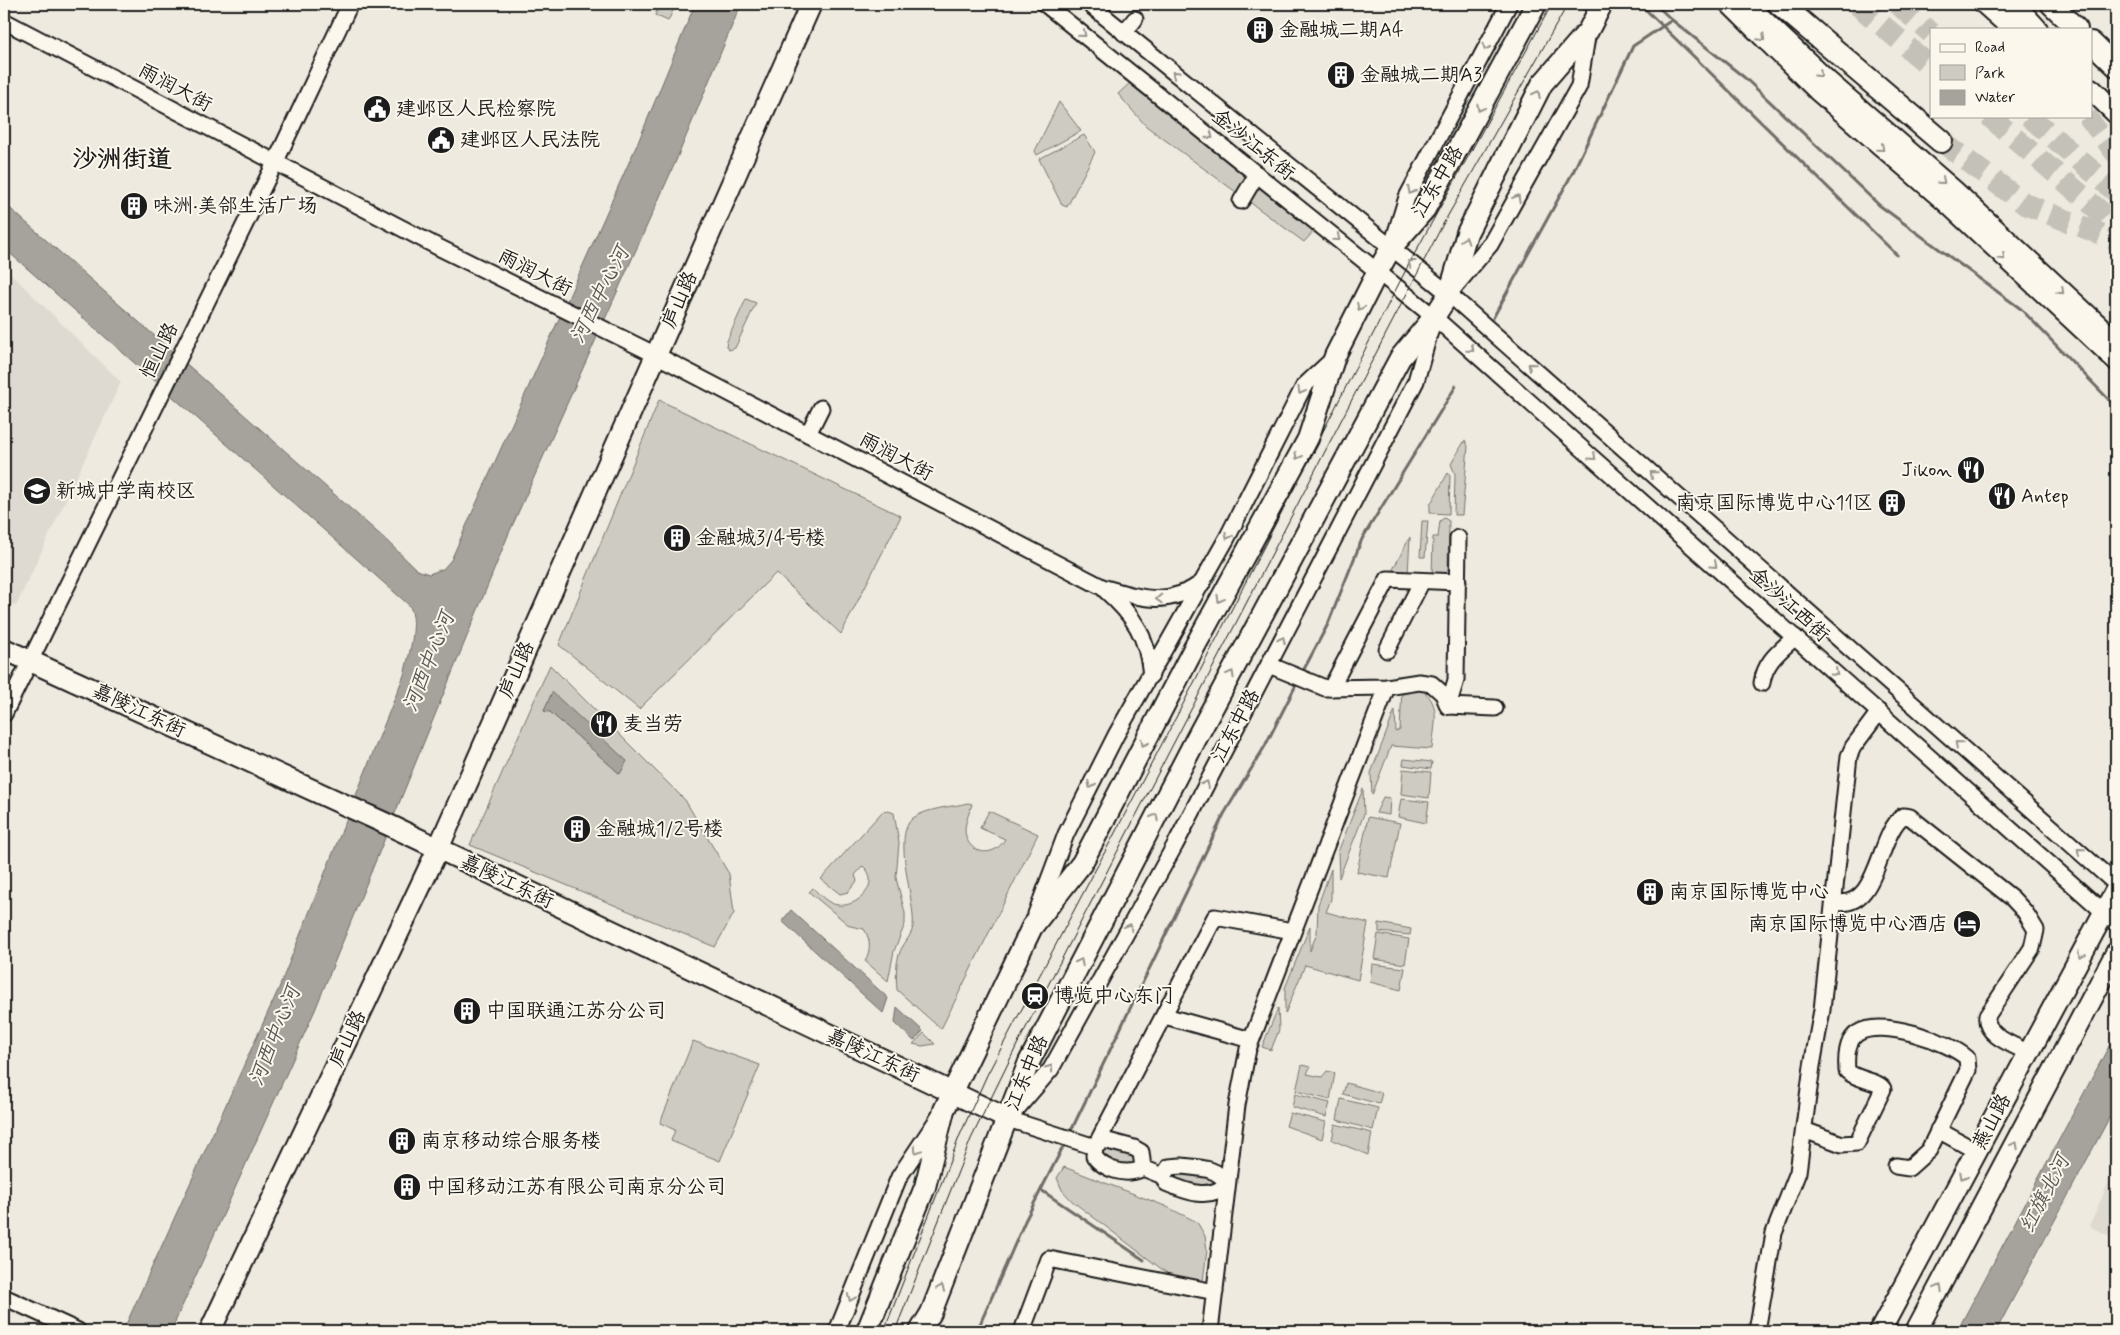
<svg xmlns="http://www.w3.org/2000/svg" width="2120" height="1335" font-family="Mynerve,'LXGW WenKai TC',sans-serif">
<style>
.built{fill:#dedad1}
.green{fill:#ceccc2;stroke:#75746f;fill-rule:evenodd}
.water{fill:#a6a39d;stroke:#6f6d69}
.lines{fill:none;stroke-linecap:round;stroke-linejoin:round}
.stream{stroke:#6f6d69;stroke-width:3}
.major-tunnel{stroke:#c4c1b8;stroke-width:20;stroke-dasharray:20 10;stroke-linecap:butt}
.highway-tunnel{stroke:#c4c1b8;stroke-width:22;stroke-dasharray:22 11;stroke-linecap:butt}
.minor-casing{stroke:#1c1c1c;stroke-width:19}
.major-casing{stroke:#1c1c1c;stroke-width:24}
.highway-casing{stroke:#1c1c1c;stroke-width:26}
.minor{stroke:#fbf7ec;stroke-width:15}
.major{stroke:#fbf7ec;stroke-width:20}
.highway{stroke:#fbf7ec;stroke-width:22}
.tram{stroke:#1c1c1c;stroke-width:1}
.oneway{stroke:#97948e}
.labels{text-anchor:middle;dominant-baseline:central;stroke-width:4;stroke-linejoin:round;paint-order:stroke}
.poi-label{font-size:20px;fill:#1c1c1c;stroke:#fbf7ec;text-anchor:start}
.street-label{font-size:20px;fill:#1c1c1c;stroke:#fbf7ec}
.water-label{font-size:21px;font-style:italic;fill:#5a5956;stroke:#fbf7ec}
.district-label{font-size:25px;font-weight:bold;fill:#1c1c1c;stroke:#fbf7ec}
</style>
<rect width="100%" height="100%" fill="#eeeadf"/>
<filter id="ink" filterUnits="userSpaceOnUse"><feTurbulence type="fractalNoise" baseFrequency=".02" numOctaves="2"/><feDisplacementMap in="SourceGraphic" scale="10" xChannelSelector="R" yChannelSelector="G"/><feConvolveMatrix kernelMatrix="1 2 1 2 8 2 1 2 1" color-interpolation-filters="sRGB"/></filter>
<g filter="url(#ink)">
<g class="built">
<polygon points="4,267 121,382 16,606 4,601"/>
<polygon points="2116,1166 2116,1239 2089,1226"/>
</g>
<g class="green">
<polygon points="660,4 676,4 668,21 655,15"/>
<polygon points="1131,82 1314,231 1304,242 1146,126 1118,94"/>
<polygon points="1059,102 1081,131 1037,155 1035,151"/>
<polygon points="1084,135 1095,152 1067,207 1062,205 1039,159"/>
<polygon points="746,299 756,303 735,348 729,350 726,347 727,341"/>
<polygon points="659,400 901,516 841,634 776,573 639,709 559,645"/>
<polygon points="1465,440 1468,446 1462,515 1454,515 1455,474 1451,464"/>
<polygon points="1448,473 1450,476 1449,514 1430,513 1430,505"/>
<polygon points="1444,518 1449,521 1448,569 1445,574 1432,576 1433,537 1438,537 1440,521"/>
<polygon points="1422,521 1428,521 1425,557 1420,557"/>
<polygon points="1410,537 1408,574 1391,573"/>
<path d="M550,665l135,135 44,74 5,39 -19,34 -245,-102zM552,693l8,9 60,72 -70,-62 -6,-1z"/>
<path d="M1418,688c25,13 16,37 14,61l-41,-3 -19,49 -1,-22 24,-63 1,22 4,-2 2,-41z"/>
<polygon points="1404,759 1432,762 1431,769 1403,765"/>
<polygon points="1403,769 1431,772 1429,798 1401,794"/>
<polygon points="1363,789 1364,814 1339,878 1338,852"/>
<polygon points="1383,797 1390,798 1389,815 1376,813"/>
<polygon points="1401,799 1429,802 1426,823 1398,817"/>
<path d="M968,803l4,1c-2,7 -6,16 -7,24 -1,25 28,33 40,11l-25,-11 9,-17 49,23 -97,195 -44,-39c-1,-14 -2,-32 6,-44 4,-7 9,-12 10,-20 3,-24 -22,-91 0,-108 14,-10 39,-11 55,-15z"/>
<path d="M888,811l6,2 5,30 -3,35 9,35v11l-11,27 -6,30 -23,-20c6,-11 6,-21 -1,-32l-14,-3 -41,-34 4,-4c7,7 15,16 25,17 21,3 44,-23 25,-39l-8,9 2,6 -9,11 -8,2 -19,-15 61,-67z"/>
<polygon points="1368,817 1400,823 1389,878 1357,872"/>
<polygon points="1331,869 1331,899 1326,912 1368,923 1358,980 1305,965 1285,1014 1285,988 1310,926 1310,951 1317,933 1318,905"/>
<polygon points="1379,923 1411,929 1410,935 1379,932"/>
<polygon points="1378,934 1409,939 1405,964 1374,959"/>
<polygon points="1372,964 1405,968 1401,990 1370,982"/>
<polygon points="1278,1008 1279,1030 1271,1050 1262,1047"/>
<polygon points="924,1033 935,1044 922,1046 913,1044"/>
<polygon points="693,1041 760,1065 720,1161 671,1141 675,1130 660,1123"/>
<polygon points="1302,1065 1310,1067 1307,1074 1322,1077 1327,1071 1335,1073 1330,1100 1296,1091"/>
<polygon points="1346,1083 1382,1093 1379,1104 1343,1094"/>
<polygon points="1295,1094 1330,1103 1326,1117 1292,1107"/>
<polygon points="1341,1099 1378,1108 1373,1130 1337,1120"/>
<polygon points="1290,1113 1326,1122 1322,1139 1286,1126"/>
<polygon points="1335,1124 1372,1133 1368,1155 1332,1140"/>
<polygon points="1105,1146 1132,1155 1137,1160 1132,1168 1102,1159 1099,1149"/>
<polygon points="1064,1167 1165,1206 1197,1222 1205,1236 1207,1250 1202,1289 1184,1286 1072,1201 1062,1190 1057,1178"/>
<polygon points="1178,1171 1211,1176 1217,1184 1201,1188 1169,1177"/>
</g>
<g class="water">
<path d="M695,4h46l-66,159 -166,370 -194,477 -144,321h-48l156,-343 125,-313c4,-17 14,-48 7,-66 -1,-4 -7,-8 -10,-11l-397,-350v-45l381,336 32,31 12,4 14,-5 8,-9 188,-420z"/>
<polygon points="552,692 627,761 620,774 550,712 544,711"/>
<polygon points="791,910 888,998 883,1013 782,921"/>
<polygon points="897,1007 923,1031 914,1041 895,1023"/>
<polygon points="2116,1033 2116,1105 1996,1331 1957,1331"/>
</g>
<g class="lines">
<g class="stream">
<polyline points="1640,4 1897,255"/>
<polyline points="1655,4 1672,20"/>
<polyline points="1493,318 1573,172 1633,46 1672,20 1745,78 1879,205 2021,309 2116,407"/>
<polyline points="1302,673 1328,624 1362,539 1456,386"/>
<polyline points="1069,1135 1224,814 1265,746 1298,681"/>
<polyline points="1041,1190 1144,1260"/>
<polyline points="977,1331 1025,1221 1065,1143"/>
</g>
<polyline class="major-tunnel" points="2087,116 2116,155"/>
<g class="highway-tunnel">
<polyline points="1857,4 1931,67"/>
<polyline points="1898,4 1931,33"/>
<polyline points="1989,116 2116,225"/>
<polyline points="2029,116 2116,192"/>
<polyline points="1941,141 2025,204 2116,240"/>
</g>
<defs>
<g id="minor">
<polyline points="1045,4 1434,317 2116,923"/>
<polyline points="1089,4 1449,294 2116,884"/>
<polyline points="1727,4 1816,92 1944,203 2116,363"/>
<path d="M4,21l434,226 218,108 446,232c39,11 65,21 101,-5"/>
<polyline points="1124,33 1135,19"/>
<polyline points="1241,201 1257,174"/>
<polyline points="1393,242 1407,197 1509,4"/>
<polyline points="1453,289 1490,245 1579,86 1588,31"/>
<polyline points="808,434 821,408"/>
<path d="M1105,590c29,26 42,45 46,85"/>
<polyline points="1387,650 1422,581"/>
<polyline points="1269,665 1325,688 1387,687 1419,682 1432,684 1443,694 1448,706"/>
<path d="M1762,683c3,-22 18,-32 33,-46"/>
<polyline points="1331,688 1388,579 1458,582"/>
<polyline points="1448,706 1456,680 1458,538"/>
<polyline points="1448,706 1495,708"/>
<polyline points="4,714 275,163 350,4"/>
<path d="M1835,902c44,9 42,-67 68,-86l7,1 102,81 13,14 11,18 -4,18 -45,68c-3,20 27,29 42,37"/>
<polyline points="1036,914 1066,834 1116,735 1227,538 1304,386 1334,358"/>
<polyline points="1293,931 1215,917 1095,1147 1008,1119 1051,1069 1175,845 1416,381 1433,321"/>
<polyline points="1165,1016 1251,1040"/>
<path d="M1804,1130l38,14 15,-1 26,-54c-3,-8 -27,-9 -36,-18 -1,-13 -1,-31 11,-38 23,-15 90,8 109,25l1,12 -39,80 -20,18 -13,-2"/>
<polyline points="1938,1130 1976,1151"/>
<path d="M1181,1166c18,2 37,1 46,18 -17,17 -40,8 -61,-1l-3,-7 6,-9z"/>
<path d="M1143,1168l-2,-16 -7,-4 -30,-8 -9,7 -1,9c10,14 33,21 49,12l20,8"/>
<polyline points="4,1297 78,1331"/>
<polyline points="837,1331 899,1177 939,1117"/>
<polyline points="1022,1331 1049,1259 1215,1292"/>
<polyline points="1210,1331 1237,1105 1248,1049 1387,687"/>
<polyline points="1757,1331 1774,1233 1798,1172 1812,1066 1822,1010 1849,756 1853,747 1879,712"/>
</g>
<g id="major">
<polyline points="1746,4 1827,81 1954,191 2116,342"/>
<polyline points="1985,4 2013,29"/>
<polyline points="2014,4 2037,29"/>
<polyline points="2051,4 2077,29"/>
<polyline points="2091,42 2116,66"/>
<polyline points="2091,89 2116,113"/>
<polyline points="4,649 391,826 1008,1119"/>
<polyline points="210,1331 438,849 811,4"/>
<polyline points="867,1331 925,1187 944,1110 1032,927 1082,863 1194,648 1308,439 1335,356 1378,271 1391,248 1425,209 1536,4"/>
<polyline points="920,1331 931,1313 1029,1062 1196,739 1400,358 1434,317 1449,294 1467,233 1542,84 1588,31 1602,4"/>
<polyline points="1880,1331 2116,890"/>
<polyline points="1916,1331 2116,953"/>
</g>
<polyline id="highway" points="1780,4 1941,141"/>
</defs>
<use href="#minor" class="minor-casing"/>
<use href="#major" class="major-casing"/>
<use href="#highway" class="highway-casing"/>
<use href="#minor" class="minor"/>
<use href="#major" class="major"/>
<use href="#highway" class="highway"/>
<g class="tram">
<polyline points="884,1331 960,1135 987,1075 1182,706 1410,262 1552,4"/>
<polyline points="895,1331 971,1139 1017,1045 1442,226 1568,4"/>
</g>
</g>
<defs><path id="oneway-chevron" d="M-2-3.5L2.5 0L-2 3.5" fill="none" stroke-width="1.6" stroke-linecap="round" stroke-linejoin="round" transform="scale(1.25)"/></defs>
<g class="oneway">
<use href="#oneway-chevron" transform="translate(1083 34) rotate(39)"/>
<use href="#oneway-chevron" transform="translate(1762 38) rotate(45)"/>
<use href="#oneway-chevron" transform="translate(1486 47) rotate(118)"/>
<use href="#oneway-chevron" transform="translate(1175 74) rotate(-141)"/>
<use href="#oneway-chevron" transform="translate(1819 74) rotate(44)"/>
<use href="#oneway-chevron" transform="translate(1537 94) rotate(-63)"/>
<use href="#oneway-chevron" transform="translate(1480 108) rotate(118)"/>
<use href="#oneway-chevron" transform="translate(1210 136) rotate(39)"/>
<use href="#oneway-chevron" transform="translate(1881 148) rotate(41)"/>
<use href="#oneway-chevron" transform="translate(1942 181) rotate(41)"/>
<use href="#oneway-chevron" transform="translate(1411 191) rotate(117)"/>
<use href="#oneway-chevron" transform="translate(1517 198) rotate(-61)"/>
<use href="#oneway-chevron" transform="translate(1337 238) rotate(39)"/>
<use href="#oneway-chevron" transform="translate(1465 240) rotate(-72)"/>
<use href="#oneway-chevron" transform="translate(2002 257) rotate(43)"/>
<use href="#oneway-chevron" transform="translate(1411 263) rotate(-142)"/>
<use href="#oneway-chevron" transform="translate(2061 291) rotate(43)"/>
<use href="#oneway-chevron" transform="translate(1360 307) rotate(116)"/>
<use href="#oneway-chevron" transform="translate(1471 349) rotate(41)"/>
<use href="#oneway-chevron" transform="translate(1531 366) rotate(-139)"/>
<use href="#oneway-chevron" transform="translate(1301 391) rotate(119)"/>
<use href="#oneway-chevron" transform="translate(1298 456) rotate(119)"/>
<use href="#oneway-chevron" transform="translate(1593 457) rotate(42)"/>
<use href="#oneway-chevron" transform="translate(1653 474) rotate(-139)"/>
<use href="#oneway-chevron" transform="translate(1228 536) rotate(118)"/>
<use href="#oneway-chevron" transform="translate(1714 565) rotate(42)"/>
<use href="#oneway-chevron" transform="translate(1159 599) rotate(178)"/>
<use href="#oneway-chevron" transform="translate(1220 599) rotate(119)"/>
<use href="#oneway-chevron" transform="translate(1282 640) rotate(-63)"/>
<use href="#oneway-chevron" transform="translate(1835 673) rotate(42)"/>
<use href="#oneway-chevron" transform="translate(1231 674) rotate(-61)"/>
<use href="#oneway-chevron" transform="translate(1144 743) rotate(118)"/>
<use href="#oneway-chevron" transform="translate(1958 744) rotate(-139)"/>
<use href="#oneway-chevron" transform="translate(1206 784) rotate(-63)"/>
<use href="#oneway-chevron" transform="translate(1091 785) rotate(117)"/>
<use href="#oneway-chevron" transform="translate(1155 817) rotate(-62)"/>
<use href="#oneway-chevron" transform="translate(2080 851) rotate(-139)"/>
<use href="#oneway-chevron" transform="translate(1129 927) rotate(-61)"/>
<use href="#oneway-chevron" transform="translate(2081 955) rotate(118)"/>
<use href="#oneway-chevron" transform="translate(1080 962) rotate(-63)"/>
<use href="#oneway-chevron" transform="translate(1050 1068) rotate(-55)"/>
<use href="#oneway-chevron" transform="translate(2015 1145) rotate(-62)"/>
<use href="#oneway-chevron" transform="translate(917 1150) rotate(124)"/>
<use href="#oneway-chevron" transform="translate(1963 1176) rotate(118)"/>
<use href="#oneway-chevron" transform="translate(941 1288) rotate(-69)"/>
<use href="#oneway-chevron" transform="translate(1939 1288) rotate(-62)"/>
<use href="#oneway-chevron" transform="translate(851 1298) rotate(112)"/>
</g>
</g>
<defs>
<symbol id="building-disc" viewBox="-11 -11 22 22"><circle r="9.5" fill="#1c1c1c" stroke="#fbf7ec"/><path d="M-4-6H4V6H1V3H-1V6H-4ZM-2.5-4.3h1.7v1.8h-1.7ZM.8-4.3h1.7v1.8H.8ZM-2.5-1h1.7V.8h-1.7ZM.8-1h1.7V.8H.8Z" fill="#fff"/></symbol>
<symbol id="civic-disc" viewBox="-11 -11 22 22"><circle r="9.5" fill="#1c1c1c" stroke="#fbf7ec"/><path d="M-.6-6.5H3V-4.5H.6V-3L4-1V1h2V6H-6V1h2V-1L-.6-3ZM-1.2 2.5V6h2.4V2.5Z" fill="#fff"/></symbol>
<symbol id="restaurant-disc" viewBox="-11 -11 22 22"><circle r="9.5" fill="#1c1c1c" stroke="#fbf7ec"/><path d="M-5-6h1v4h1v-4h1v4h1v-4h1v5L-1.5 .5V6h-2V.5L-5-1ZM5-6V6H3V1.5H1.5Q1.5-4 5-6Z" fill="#fff"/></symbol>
<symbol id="school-disc" viewBox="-11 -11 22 22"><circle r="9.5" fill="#1c1c1c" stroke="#fbf7ec"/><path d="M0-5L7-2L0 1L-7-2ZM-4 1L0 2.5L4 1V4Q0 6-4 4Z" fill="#fff"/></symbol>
<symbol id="hotel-disc" viewBox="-11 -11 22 22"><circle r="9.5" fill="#1c1c1c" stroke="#fbf7ec"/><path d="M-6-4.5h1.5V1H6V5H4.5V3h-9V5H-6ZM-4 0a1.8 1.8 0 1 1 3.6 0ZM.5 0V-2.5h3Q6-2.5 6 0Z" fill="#fff"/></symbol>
<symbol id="station-disc" viewBox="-11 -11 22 22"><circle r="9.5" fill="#1c1c1c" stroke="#fbf7ec"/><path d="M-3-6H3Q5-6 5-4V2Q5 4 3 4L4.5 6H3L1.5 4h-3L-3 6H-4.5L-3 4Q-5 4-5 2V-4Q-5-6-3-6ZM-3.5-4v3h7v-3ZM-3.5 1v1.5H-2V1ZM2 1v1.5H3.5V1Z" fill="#fff"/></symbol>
</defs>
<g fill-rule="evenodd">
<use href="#building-disc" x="1244" y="14" width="32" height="32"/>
<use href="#building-disc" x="1325" y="59" width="32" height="32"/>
<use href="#civic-disc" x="361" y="93" width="32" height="32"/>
<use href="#civic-disc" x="425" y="124" width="32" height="32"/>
<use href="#building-disc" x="118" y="190" width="32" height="32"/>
<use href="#restaurant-disc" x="1955" y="454" width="32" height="32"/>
<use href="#school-disc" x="21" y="475" width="32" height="32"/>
<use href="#restaurant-disc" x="1986" y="480" width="32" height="32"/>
<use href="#building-disc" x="1876" y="487" width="32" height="32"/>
<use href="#building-disc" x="661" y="522" width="32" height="32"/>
<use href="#restaurant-disc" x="588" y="708" width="32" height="32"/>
<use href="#building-disc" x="561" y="813" width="32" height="32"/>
<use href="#building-disc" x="1634" y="876" width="32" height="32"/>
<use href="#hotel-disc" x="1951" y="908" width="32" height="32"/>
<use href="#station-disc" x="1019" y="980" width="32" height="32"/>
<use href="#building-disc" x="451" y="995" width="32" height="32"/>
<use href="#building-disc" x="386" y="1125" width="32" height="32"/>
<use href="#building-disc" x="391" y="1171" width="32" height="32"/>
</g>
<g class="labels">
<g class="poi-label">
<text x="1279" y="30">金融城二期A4</text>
<text x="1360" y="75">金融城二期A3</text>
<text x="396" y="109">建邺区人民检察院</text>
<text x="460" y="140">建邺区人民法院</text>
<text x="153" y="206">味洲·美邻生活广场</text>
<text x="1952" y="470" text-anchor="end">Jikon</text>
<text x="56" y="491">新城中学南校区</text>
<text x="2021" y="496">Antep</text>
<text x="1873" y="503" text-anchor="end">南京国际博览中心11区</text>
<text x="696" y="538">金融城3/4号楼</text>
<text x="623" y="724">麦当劳</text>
<text x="596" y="829">金融城1/2号楼</text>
<text x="1669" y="892">南京国际博览中心</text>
<text x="1948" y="924" text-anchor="end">南京国际博览中心酒店</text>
<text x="1054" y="996">博览中心东门</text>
<text x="486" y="1011">中国联通江苏分公司</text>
<text x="421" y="1141">南京移动综合服务楼</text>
<text x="426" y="1187">中国移动江苏有限公司南京分公司</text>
</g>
<g class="street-label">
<text transform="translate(175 88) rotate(28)">雨润大街</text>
<text transform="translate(1253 145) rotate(39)">金沙江东街</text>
<text transform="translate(1438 182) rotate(-59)">江东中路</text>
<text transform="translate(535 273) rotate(27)">雨润大街</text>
<text transform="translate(680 300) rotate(-66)">庐山路</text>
<text transform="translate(160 351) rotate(-64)">恒山路</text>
<text transform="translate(896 457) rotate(28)">雨润大街</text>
<text transform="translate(1789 605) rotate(42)">金沙江西街</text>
<text transform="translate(517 670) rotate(-66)">庐山路</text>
<text transform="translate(139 711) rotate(25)">嘉陵江东街</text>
<text transform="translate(1236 726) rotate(-62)">江东中路</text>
<text transform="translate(507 882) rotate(25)">嘉陵江东街</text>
<text transform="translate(348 1039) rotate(-65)">庐山路</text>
<text transform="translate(873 1056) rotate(25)">嘉陵江东街</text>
<text transform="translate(1027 1073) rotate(-67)">江东中路</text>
<text transform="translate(1992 1122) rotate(-62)">燕山路</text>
</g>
<g class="water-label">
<text transform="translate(600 295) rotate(-63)">河西中心河</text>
<text transform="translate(429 662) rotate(-68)">河西中心河</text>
<text transform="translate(275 1036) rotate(-68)">河西中心河</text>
<text transform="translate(2045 1194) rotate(-63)">红旗北河</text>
</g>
<g class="district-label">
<text x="122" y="160">沙洲街道</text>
</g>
</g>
<rect width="2120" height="1335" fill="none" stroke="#fbf7ec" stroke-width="20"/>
<rect x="10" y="10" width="2100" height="1315" fill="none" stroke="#1c1c1c" stroke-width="2" filter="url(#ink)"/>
<rect x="1930" y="28" width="162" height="90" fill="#fbf7ec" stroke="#a29f99"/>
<rect x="1940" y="44" width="25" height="8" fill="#fbf7ec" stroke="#a29f99"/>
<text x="1975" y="52" font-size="15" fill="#1c1c1c">Road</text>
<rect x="1940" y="65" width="25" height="15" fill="#ceccc2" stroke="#a29f99"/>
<text x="1975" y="78" font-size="15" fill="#1c1c1c">Park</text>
<rect x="1940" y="90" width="25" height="15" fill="#a6a39d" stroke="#a29f99"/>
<text x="1975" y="102" font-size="15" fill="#1c1c1c">Water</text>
</svg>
